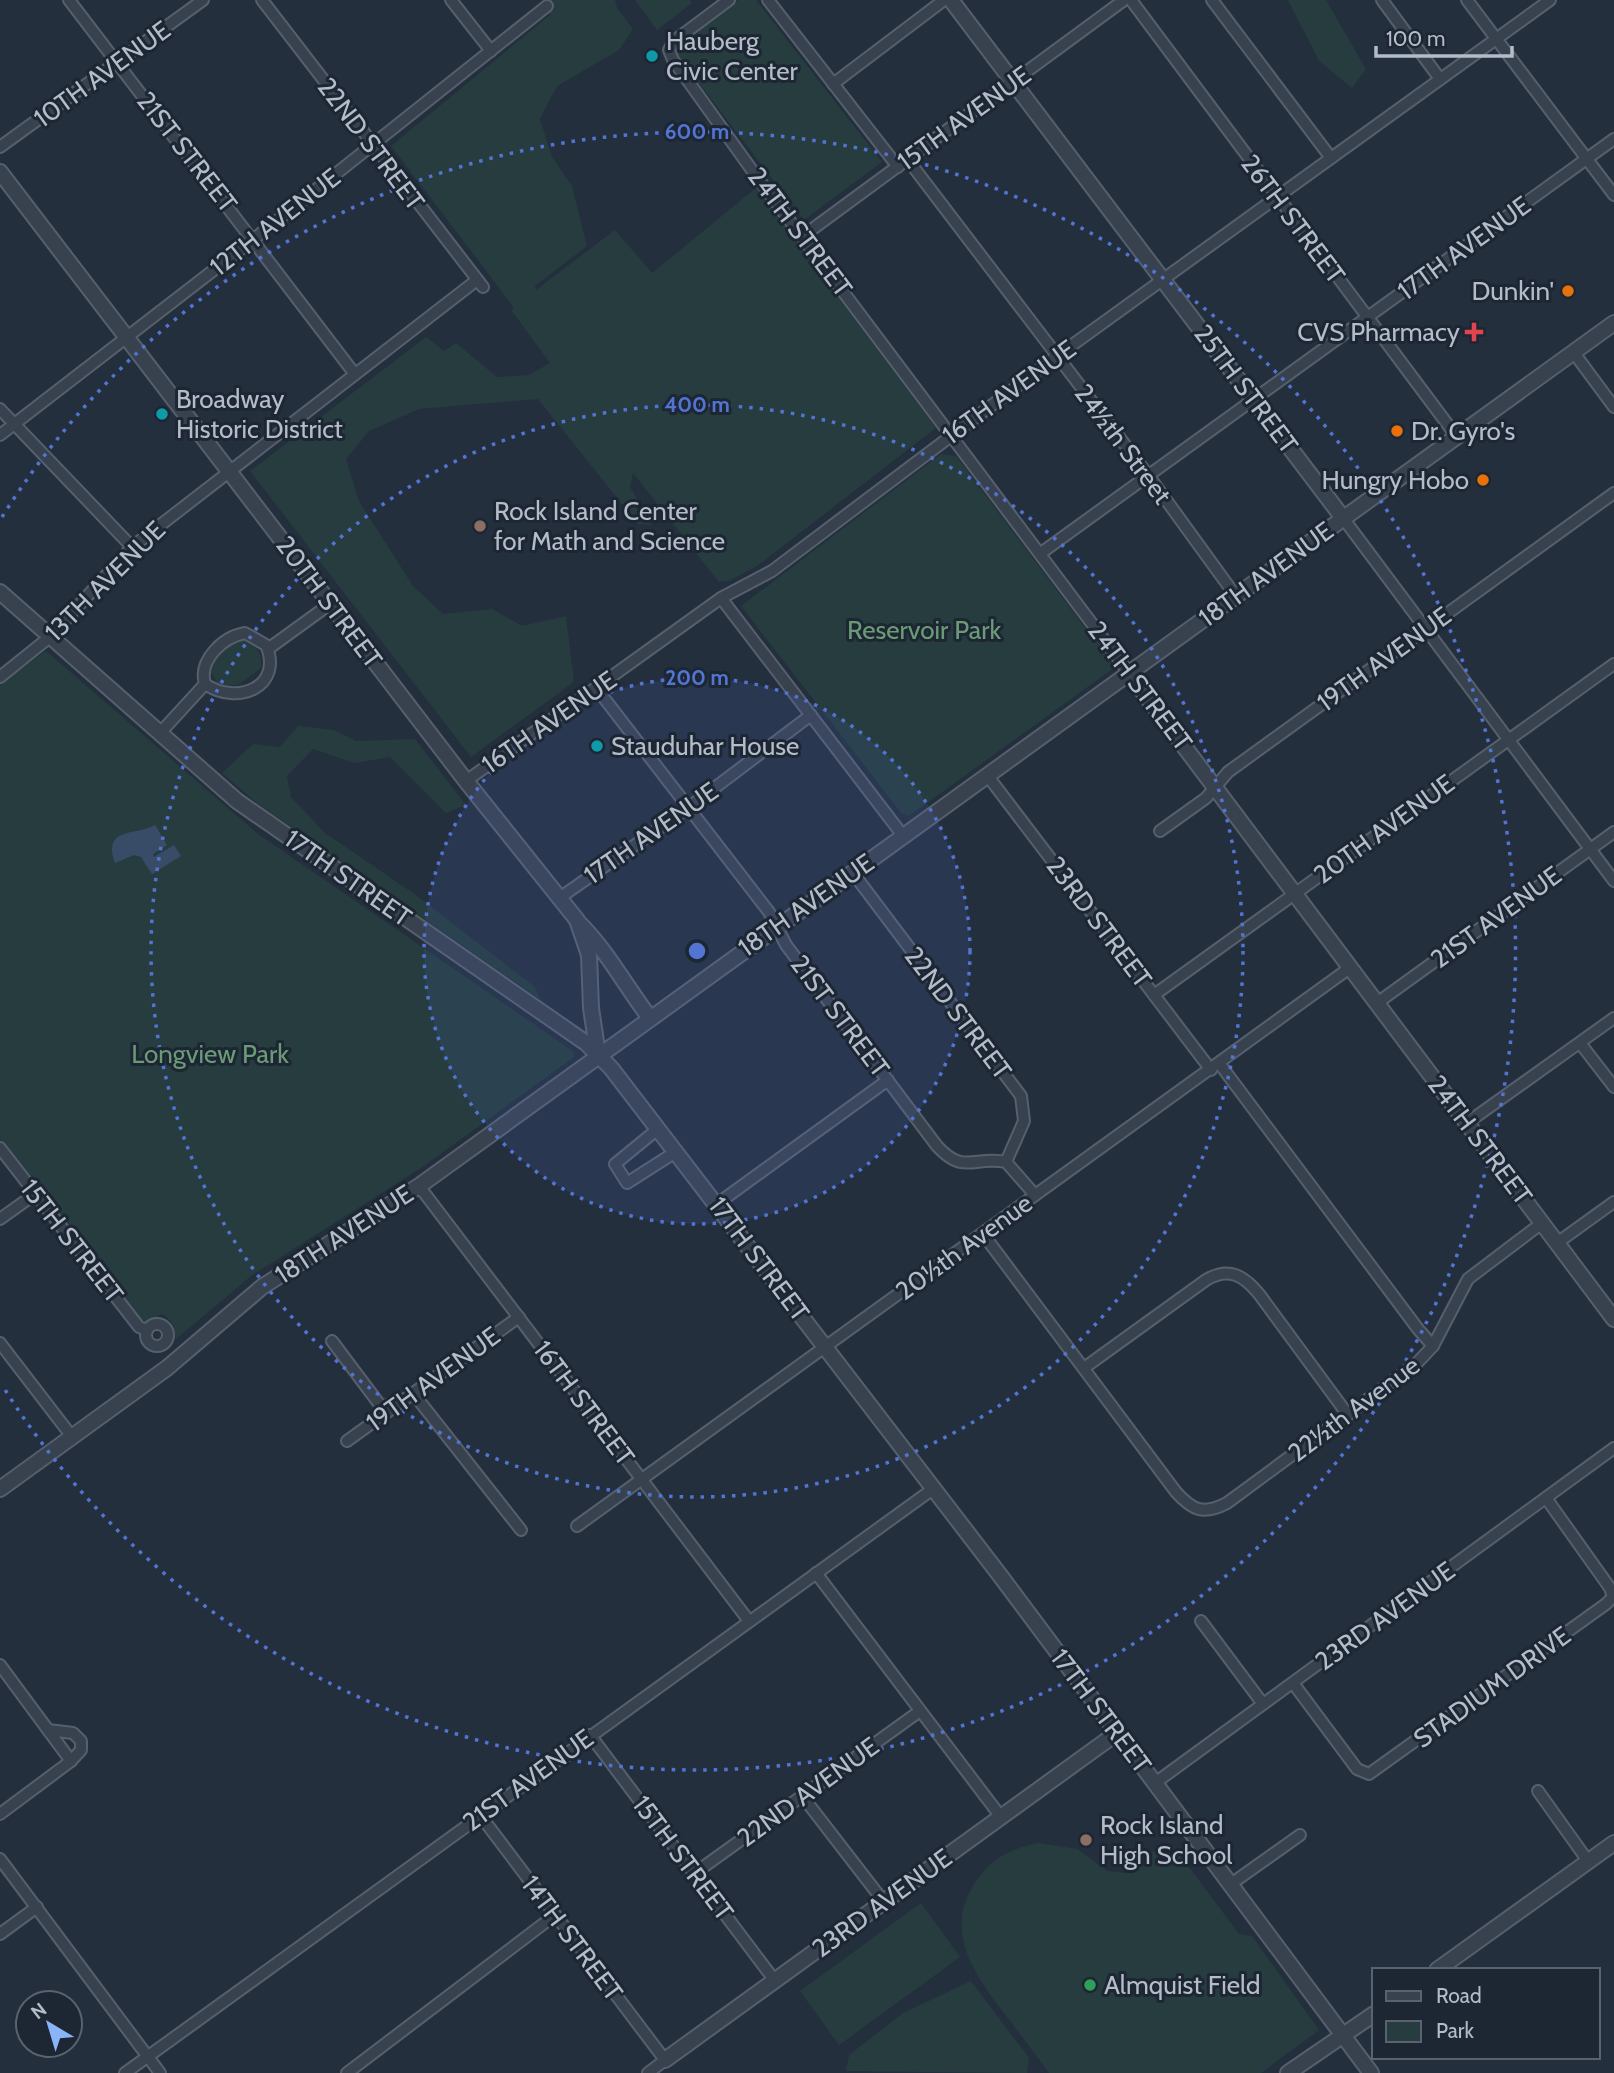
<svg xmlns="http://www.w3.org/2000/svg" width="1614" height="2073" font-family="Cabin,sans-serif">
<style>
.green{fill:#263c3f}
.water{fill:#394c67}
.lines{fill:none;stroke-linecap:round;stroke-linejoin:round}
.minor-casing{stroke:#565f6c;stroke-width:14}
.tertiary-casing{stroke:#565f6c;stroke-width:18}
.minor{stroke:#38414e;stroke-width:10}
.tertiary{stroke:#38414e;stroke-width:14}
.ring{fill:none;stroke:#5274d3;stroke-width:3.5;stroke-dasharray:3.5 7}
.culture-dot{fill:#0f9aa8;stroke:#1d2633;stroke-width:2.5}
.food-dot{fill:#e8710a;stroke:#1d2633;stroke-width:2.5}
.health-dot{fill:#e0444e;stroke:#1d2633;stroke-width:2.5}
.education-dot{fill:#8d6e63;stroke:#1d2633;stroke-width:2.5}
.leisure-dot{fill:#2e9e5b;stroke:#1d2633;stroke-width:2.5}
.labels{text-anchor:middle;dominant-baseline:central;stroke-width:6;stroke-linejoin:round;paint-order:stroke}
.poi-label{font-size:26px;fill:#b4bcc9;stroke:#1d2633;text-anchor:start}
.street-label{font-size:26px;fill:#b4bcc9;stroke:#1d2633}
.park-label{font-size:26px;fill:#6b9a76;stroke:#1d2633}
.centre{fill:#5274d3;stroke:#1d2633;stroke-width:3.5}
.ring-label{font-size:21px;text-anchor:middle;font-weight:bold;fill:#5274d3;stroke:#1d2633;stroke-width:6;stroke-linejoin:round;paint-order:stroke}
</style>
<rect width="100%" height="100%" fill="#242f3e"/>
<g class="green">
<polygon points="548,0 615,0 617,8 633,29 619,50 557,86 540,119 552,157 572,186 587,246 535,286 536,290 615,230 652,273 756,188 936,428 757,566 729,581 719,582 633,473 630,487 652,525 638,524 538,399 419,409 369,431 346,459 359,501 413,586 443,614 492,609 522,626 566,616 574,682 471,757 250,471 426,337 444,351 456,343 497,377 529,375 550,363 511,310 514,308 509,301 391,146 550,15"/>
<polygon points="635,0 690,0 692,3 657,30"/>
<polygon points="738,0 756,0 882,162 804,220 678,56 678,45"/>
<polygon points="1288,0 1326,0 1366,69 1352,88 1319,61"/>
<polygon points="941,454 956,456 1112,664 1111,670 909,816 902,814 741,606"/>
<path d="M241,640c14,3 24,15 19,29l-22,16h-19l-8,-13c4,-18 14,-24 30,-32z"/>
<path d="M46,651l212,183 315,217 1,6 -150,109 -173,110 -76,64c1,-10 -3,-21 -13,-26l-15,8 -8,-3 -139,-180v-455z"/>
<polygon points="298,726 334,730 356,741 415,739 466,805 446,813 390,757 354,763 313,749 287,776 291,797 325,833 416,895 535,987 541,1000 257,803 222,773 253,744 280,747"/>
<path d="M1039,1843l38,6 31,22 18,2 28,-22 26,4 59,79 13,2 67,94 -58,43h-212c-15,-20 -30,-41 -46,-61 -30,-40 -60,-82 -27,-131 16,-23 36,-33 63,-38z"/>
<polygon points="921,1903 960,1957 839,2045 800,1991"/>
<polygon points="971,1981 1029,2058 1027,2073 846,2071 849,2055 903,2013"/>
</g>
<path class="water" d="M155,825l12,20 -14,9 1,3 20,-12 7,11 -29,18 -11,-17 -7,-2 -19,8c-13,-37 22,-27 40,-38z"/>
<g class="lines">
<defs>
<g id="minor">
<polyline points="69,0 354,373"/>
<polyline points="262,0 483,287"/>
<polyline points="451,0 491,51"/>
<polyline points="729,0 674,41 669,50 673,60 754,173 1129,673"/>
<polyline points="768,0 898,167"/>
<polyline points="1131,0 1457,437"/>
<polyline points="1212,0 1331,158"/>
<polyline points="1382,0 1440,79"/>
<polyline points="1467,0 1614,195"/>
<polyline points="833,84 944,0"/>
<polyline points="0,147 203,0"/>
<polyline points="908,160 1148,475 1235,595"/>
<polyline points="803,236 1124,0"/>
<polyline points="1574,353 1614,407"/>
<polyline points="0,409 132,547"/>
<polyline points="0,435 254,239 547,6"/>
<polyline points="1343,518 1614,881"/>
<polyline points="1041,553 1614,139"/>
<polyline points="721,598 904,837"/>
<path d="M245,633l21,12c18,42 -29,61 -61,39 -7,-24 18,-47 40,-51z"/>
<polyline points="268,649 330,604"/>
<polyline points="0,677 51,636 132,547 477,280"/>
<path d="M597,689l172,223 17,33 151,201c27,30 38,9 69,16l29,33"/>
<polyline points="161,732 205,684"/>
<polyline points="987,775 1211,1070"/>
<polyline points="466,781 721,598 772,571 1057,356 1550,0"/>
<polyline points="1160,831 1206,798 1228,772 1614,493"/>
<polyline points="853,873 1021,1096 1024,1121 1006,1162"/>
<polyline points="558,899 688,808 811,715"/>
<polyline points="1154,995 1614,664"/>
<polyline points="1377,1003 1614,832"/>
<polyline points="1580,1043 1614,1087"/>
<polyline points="1219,1063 1418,1329 1433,1346"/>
<polyline points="1467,1123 1614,1018"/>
<polyline points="659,1128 615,1164 627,1183 677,1151"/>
<polyline points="0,1148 139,1327 147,1330"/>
<polyline points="419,1186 749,1621"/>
<polyline points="717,1204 888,1080"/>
<polyline points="0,1219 35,1194"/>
<path d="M983,1234l193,258c17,19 28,23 51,11l190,-140 16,-17 35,-67 74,-56"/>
<polyline points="1557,1243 1614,1202"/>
<circle cx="157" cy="1335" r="11"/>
<polyline points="332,1341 386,1413"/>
<polyline points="0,1343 73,1438"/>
<path d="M1084,1368l122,-88c23,-14 38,-4 53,14l89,121"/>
<polyline points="413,1393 521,1530"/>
<polyline points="347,1441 519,1317"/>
<polyline points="577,1526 1351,967"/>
<polyline points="816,1573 1001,1817"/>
<polyline points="1201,1621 1263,1704"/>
<polyline points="0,1665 71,1761"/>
<polyline points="1293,1683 1357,1769 1369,1774 1606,1604 1613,1597 1610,1588 1546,1498"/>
<polyline points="590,1735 775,1981"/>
<polyline points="1155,1783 1614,1448"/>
<polyline points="1538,1791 1588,1861"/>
<polyline points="803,1797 884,1902"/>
<polyline points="0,1814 71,1761 81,1750 81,1741 73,1733 48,1730"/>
<polyline points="480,1815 665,2060 648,2073"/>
<polyline points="0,1859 160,2073"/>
<polyline points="695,1873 920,1711"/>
<polyline points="1231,1884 1300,1835"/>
<polyline points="0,1934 37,1907"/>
<polyline points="125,2073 933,1489"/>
<polyline points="347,2073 555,1915"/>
</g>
<g id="tertiary">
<polyline points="951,0 1343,518"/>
<polyline points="0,172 466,781 577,920 589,955 591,1008 598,1055"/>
<polyline points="0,592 237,801 586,1043 611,1068 1002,1578 1371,2073"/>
<polyline points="1129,673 1614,1319"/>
<path d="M580,924c28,28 46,63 70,94"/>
<polyline points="0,1489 167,1368 262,1287 419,1186 1614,323"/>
<polyline points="1437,1970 1614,1843"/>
<polyline points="665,2060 1117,1733"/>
<polyline points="1288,2073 1374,2014"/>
</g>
</defs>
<use href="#minor" class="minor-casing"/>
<use href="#tertiary" class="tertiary-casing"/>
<use href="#minor" class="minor"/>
<use href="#tertiary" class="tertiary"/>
</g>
<circle cx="697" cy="951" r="273" fill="#5274d3" fill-opacity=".12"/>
<g class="ring">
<circle cx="697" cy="951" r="273"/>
<circle cx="697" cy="951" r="546"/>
<path d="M2 517A819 819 0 1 1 2 1385"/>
</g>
<g class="culture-dot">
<circle cx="652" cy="56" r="7"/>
<circle cx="162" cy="414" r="7"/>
<circle cx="597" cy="746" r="7"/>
</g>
<g class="food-dot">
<circle cx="1568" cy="291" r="7"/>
<circle cx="1397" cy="431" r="7"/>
<circle cx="1483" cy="480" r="7"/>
</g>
<path class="health-dot" d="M1470.5 321.5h7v7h7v7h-7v7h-7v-7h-7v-7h7z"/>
<g class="education-dot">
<circle cx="480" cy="526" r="7"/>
<circle cx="1086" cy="1840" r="7"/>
</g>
<circle class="leisure-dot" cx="1090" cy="1985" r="7"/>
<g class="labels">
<g class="poi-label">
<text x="666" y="41">Hauberg<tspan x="666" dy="30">Civic Center</tspan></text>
<text x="1554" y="291" text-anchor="end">Dunkin'</text>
<text x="1460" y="332" text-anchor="end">CVS Pharmacy</text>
<text x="176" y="399">Broadway<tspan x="176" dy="30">Historic District</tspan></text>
<text x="1411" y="431">Dr. Gyro's</text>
<text x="1469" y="480" text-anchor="end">Hungry Hobo</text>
<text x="494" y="511">Rock Island Center<tspan x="494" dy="30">for Math and Science</tspan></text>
<text x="611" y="746">Stauduhar House</text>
<text x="1100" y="1825">Rock Island<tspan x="1100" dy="30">High School</tspan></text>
<text x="1104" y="1985">Almquist Field</text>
</g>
<g class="street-label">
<text transform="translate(102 74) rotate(-36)">10TH AVENUE</text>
<text transform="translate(964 118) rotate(-36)">15TH AVENUE</text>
<text transform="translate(371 144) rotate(53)">22ND STREET</text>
<text transform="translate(187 152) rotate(52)">21ST STREET</text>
<text transform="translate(1293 219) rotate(53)">26TH STREET</text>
<text transform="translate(275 222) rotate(-38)">12TH AVENUE</text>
<text transform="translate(800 232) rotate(53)">24TH STREET</text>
<text transform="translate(1464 248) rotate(-36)">17TH AVENUE</text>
<text transform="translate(1246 389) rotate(53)">25TH STREET</text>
<text transform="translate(1009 392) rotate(-36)">16TH AVENUE</text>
<text transform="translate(1123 444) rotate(53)">24½th Street</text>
<text transform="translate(1266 574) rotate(-36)">18TH AVENUE</text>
<text transform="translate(105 581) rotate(-45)">13TH AVENUE</text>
<text transform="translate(329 602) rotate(53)">20TH STREET</text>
<text transform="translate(1384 659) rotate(-36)">19TH AVENUE</text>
<text transform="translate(1140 686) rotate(53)">24TH STREET</text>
<text transform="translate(549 722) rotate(-35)">16TH AVENUE</text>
<text transform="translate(1384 829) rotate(-36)">20TH AVENUE</text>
<text transform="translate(651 833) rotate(-35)">17TH AVENUE</text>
<text transform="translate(348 878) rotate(35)">17TH STREET</text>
<text transform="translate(806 905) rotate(-35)">18TH AVENUE</text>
<text transform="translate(1496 917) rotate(-36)">21ST AVENUE</text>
<text transform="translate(1099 922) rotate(53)">23RD STREET</text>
<text transform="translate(958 1013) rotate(53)">22ND STREET</text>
<text transform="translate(840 1016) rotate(53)">21ST STREET</text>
<text transform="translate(1480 1140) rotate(53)">24TH STREET</text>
<text transform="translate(344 1234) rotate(-33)">18TH AVENUE</text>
<text transform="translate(72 1241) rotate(52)">15TH STREET</text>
<text transform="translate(964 1247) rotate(-36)">20½th Avenue</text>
<text transform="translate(759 1259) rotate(53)">17TH STREET</text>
<text transform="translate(433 1379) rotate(-36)">19TH AVENUE</text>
<text transform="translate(584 1403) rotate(53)">16TH STREET</text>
<text transform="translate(1354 1409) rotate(-37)">22½th Avenue</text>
<text transform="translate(1385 1616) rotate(-36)">23RD AVENUE</text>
<text transform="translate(1492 1687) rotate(-36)">STADIUM DRIVE</text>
<text transform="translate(1101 1711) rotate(53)">17TH STREET</text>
<text transform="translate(528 1780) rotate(-36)">21ST AVENUE</text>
<text transform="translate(808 1792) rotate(-36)">22ND AVENUE</text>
<text transform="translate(683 1858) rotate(53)">15TH STREET</text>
<text transform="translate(882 1903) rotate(-36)">23RD AVENUE</text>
<text transform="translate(572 1938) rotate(53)">14TH STREET</text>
</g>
<g class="park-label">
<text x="924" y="630">Reservoir Park</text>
<text x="210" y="1054">Longview Park</text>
</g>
</g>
<circle cx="697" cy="951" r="10" class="centre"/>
<g class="ring-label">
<text x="697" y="139">600 m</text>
<text x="697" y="412">400 m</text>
<text x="697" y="685">200 m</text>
</g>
<rect x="1372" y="1968" width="228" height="91" fill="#1d2633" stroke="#59626f" stroke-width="2"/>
<rect x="1386" y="1991" width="35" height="10" fill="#38414e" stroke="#59626f" stroke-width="2"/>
<text x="1436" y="2003" font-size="21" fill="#b4bcc9">Road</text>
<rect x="1386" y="2021" width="35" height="21" fill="#263c3f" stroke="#59626f" stroke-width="2"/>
<text x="1436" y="2038" font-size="21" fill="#b4bcc9">Park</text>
<g transform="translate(49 2024) rotate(322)"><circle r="33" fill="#1d2633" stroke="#59626f" stroke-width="2"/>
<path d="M0-5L12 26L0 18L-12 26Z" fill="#8ab4f8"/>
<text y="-10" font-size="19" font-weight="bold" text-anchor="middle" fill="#b4bcc9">N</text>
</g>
<path d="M1376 46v10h136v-10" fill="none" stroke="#b4bcc9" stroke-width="3.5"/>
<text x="1386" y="46" font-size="21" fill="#b4bcc9" stroke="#1d2633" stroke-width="5" paint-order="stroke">100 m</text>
</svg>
